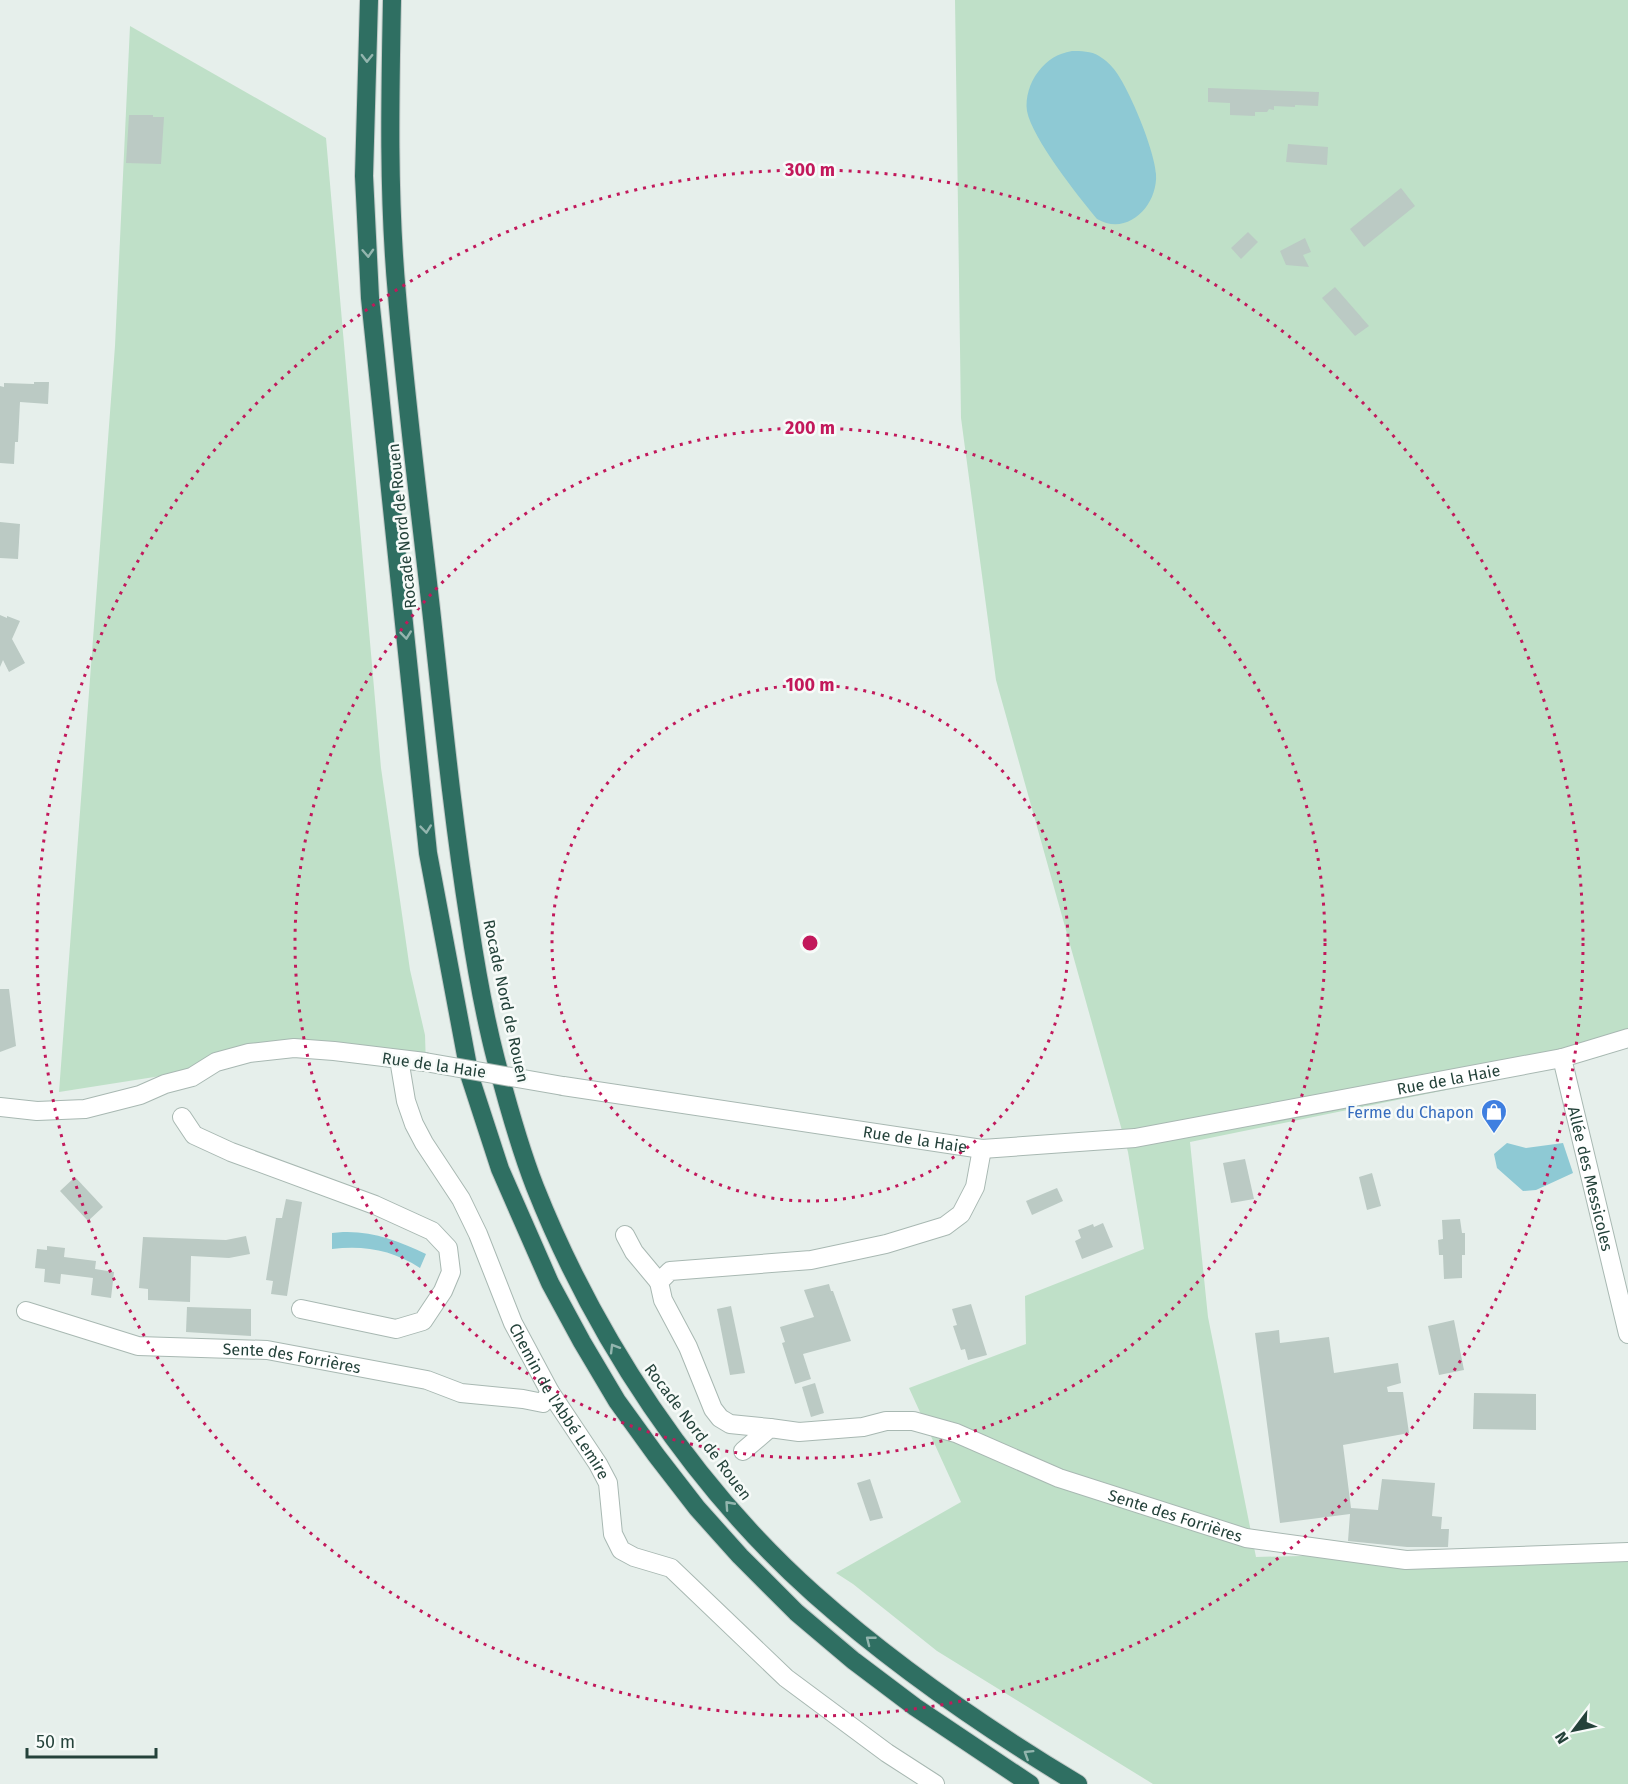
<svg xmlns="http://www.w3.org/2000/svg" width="1628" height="1784" font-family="'Fira Sans',sans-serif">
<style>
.green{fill:#bfe0c8}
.water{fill:#8ec9d4}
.building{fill:#bbcac4}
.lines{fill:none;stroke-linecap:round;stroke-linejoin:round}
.minor-casing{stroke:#a8b8b2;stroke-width:20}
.highway-casing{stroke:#c2cac8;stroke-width:20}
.minor{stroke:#fff;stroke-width:18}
.highway{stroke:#2f6f62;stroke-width:18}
.minor-bridge-casing{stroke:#a8b8b2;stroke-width:20;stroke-linecap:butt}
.minor-bridge{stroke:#fff;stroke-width:18}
.oneway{stroke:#93b5ae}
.ring{fill:none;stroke:#c2185b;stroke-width:3;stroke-dasharray:3 6}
.labels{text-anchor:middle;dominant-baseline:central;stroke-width:5;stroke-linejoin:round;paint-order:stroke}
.street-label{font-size:16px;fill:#24423a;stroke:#f7fbf9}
.shop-label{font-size:16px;fill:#366cbe;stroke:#f7fbf9;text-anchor:end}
.centre{fill:#c2185b;stroke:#f7fbf9;stroke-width:3}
.ring-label{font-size:18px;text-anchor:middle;font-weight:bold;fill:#c2185b;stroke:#f7fbf9;stroke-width:5;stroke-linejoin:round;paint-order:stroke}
</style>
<rect width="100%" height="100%" fill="#e6efeb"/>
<g class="green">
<polygon points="955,0 1628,0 1628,1044 1603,1056 1550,1069 1190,1142 1208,1317 1256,1557 1628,1548 1628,1784 1153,1784 937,1651 853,1584 836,1573 961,1502 909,1388 1026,1344 1025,1296 1144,1249 1128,1152 996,680 961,418"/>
<polygon points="130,26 326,138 381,768 410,970 425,1035 426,1066 306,1053 59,1092 115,346"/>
</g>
<g class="water">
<path d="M1072,51c9,0 19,0 27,5 5,3 10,7 14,12 15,17 42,83 43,106 2,31 -28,63 -59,45 -19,-23 -65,-81 -70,-108 -2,-13 3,-29 11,-39 10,-13 19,-18 34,-21z"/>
<polygon points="1507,1143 1526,1148 1563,1143 1573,1173 1536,1190 1523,1191 1497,1168 1494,1154"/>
<path d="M343,1232c31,-1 56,9 83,22l-6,14c-27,-18 -56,-23 -88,-19v-16z"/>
</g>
<g class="building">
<polygon points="1208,88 1319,92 1318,106 1295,105 1295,107 1274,106 1274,110 1269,109 1267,112 1255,112 1255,116 1230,115 1230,103 1208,102"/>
<polygon points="129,115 153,115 153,117 164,117 161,164 126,163"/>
<polygon points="1288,144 1328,147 1327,165 1286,162"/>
<polygon points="1401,188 1415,206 1364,247 1350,229"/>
<polygon points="1248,232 1258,242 1241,259 1231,248"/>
<polygon points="1305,238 1311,252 1303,255 1309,267 1286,265 1280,251"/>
<polygon points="1335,287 1369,326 1355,336 1322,298"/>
<polygon points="34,382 49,382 48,404 20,402 18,442 15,442 14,464 0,463 0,386 4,387 4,383 34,384"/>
<polygon points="0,522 20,524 18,559 0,558"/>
<polygon points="0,615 7,618 7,616 20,621 12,639 25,663 9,672 3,660 0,667"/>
<polygon points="0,989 9,989 16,1046 0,1052"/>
<polygon points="1245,1159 1254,1199 1231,1203 1223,1163"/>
<polygon points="1372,1173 1381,1206 1367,1210 1359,1177"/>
<polygon points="75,1177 103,1207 88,1221 60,1191"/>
<polygon points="1057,1188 1063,1201 1032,1215 1026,1201"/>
<polygon points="286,1199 302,1202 287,1296 271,1294 273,1281 266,1280 276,1218 282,1218"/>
<polygon points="1460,1219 1462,1233 1465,1233 1465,1255 1462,1255 1462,1278 1444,1279 1443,1255 1439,1255 1438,1240 1443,1239 1442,1220"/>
<polygon points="1103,1223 1113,1247 1082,1259 1075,1241 1081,1238 1078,1230 1093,1224 1094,1227"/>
<polygon points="246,1236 250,1254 229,1258 191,1256 190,1302 148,1300 148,1289 139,1288 143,1237 226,1240"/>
<polygon points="47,1246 65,1248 64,1257 96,1261 95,1269 114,1272 111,1298 91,1295 93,1278 61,1274 60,1284 44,1282 45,1269 35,1268 37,1249 47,1250"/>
<polygon points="829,1284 831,1291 833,1291 851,1341 803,1354 811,1379 795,1384 782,1343 785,1342 780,1327 814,1317 804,1290"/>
<polygon points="971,1304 987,1355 968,1360 965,1349 961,1350 953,1326 957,1325 952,1309"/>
<polygon points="731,1306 745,1373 730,1375 717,1309"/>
<polygon points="187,1307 251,1309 251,1336 186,1332"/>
<polygon points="1454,1320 1464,1370 1439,1375 1428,1326"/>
<polygon points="1279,1330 1280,1343 1329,1337 1334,1373 1398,1363 1401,1383 1387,1387 1388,1392 1403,1392 1409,1433 1343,1445 1351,1508 1378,1510 1382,1479 1435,1483 1432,1516 1442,1517 1441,1529 1449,1529 1448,1547 1407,1547 1348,1541 1350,1514 1280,1523 1255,1333"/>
<polygon points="815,1383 824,1413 811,1417 802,1387"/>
<polygon points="1474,1393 1536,1394 1536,1430 1473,1429"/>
<polygon points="870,1479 883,1518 870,1521 857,1483"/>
</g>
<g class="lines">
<defs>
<g id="minor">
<path id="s1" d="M1562,1058l66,276"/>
<path id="s2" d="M399,1059l7,42 8,23 10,19 37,56 17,35 35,89 37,69 48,72 10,19 5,51 8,16 13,7 37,11 115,110 101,75 48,31"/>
<path id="s3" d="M563,1086l419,63 153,-11 427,-80 66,-20"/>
<polyline points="0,1107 37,1111 85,1109 140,1095 165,1084 192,1077 216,1062 249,1053 294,1048 334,1051 425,1062"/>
<polyline points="182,1117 194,1135 231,1152 375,1205 432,1231 448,1248 451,1272 443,1291 423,1321 396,1329 301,1309"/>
<polyline points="625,1235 634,1252 659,1282"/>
<path id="s4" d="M26,1311l112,35 129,4 160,30 34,13 62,6 20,4 7,-11"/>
<polyline points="770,1428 730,1424 720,1418 713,1409 688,1347 663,1300 659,1282 670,1271 811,1260 886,1244 945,1226 961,1214 975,1187 982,1149"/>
<path id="s5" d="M743,1451l27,-23 29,4 64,-5 23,-6h27l43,12 103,45 187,60 160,22 222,-8"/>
</g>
<g id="highway">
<polyline points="369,0 364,176 370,298 428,853 470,1077 500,1169 550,1283 582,1342 617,1401 656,1455 697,1508 740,1556 796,1612 854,1661 915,1707 1030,1784"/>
<path d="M392,0c-2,98 -4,197 5,295 9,108 23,215 35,323 11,101 21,202 37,303 7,47 15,93 27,139 11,42 23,86 39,127 60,151 157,298 279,407 81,72 171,134 264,190"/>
</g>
</defs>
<use href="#minor" class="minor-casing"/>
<use href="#highway" class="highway-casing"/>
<use href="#minor" class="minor"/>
<use href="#highway" class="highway"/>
<defs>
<polyline id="minor-bridge" points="425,1062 563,1086"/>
</defs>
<use href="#minor-bridge" class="minor-bridge-casing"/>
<use href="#minor-bridge" class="minor-bridge"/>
</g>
<defs><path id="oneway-chevron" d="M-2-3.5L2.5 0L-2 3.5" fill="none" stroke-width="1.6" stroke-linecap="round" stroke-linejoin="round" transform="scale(1.5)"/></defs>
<g class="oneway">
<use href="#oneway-chevron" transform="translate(367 58) rotate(91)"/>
<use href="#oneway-chevron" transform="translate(368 253) rotate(87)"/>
<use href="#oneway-chevron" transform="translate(406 635) rotate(84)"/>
<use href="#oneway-chevron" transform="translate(426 829) rotate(84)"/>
<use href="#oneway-chevron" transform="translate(614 1348) rotate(-121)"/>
<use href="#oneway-chevron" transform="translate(729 1505) rotate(-132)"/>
<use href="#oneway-chevron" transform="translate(870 1640) rotate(-142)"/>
<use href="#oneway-chevron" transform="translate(1028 1754) rotate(-148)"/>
</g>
<g class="ring">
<circle cx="810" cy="943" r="258"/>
<circle cx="810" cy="943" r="515"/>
<circle cx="810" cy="943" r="773"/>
</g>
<defs>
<symbol id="shop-pin" viewBox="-11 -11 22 30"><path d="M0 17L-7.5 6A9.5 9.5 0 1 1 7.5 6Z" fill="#3f7fe0" stroke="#f7fbf9"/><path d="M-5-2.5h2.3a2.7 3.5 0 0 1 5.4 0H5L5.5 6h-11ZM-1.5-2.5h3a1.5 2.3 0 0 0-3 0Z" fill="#fff"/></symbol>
</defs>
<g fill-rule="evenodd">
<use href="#shop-pin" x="1479" y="1097" width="30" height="40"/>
</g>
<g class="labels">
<g class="street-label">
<text transform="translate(402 526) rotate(-96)">Rocade Nord de Rouen</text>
<text transform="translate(506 1001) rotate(78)">Rocade Nord de Rouen</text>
<text transform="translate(434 1065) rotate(8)">Rue de la Haie</text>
<text stroke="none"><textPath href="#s3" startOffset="896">Rue de la Haie</textPath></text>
<text stroke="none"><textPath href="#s3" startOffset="356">Rue de la Haie</textPath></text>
<text stroke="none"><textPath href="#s1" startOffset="124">Allée des Messicoles</textPath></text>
<text stroke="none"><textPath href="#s4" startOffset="272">Sente des Forrières</textPath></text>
<text stroke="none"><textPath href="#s2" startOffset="381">Chemin de l'Abbé Lemire</textPath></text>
<text transform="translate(698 1432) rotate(53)">Rocade Nord de Rouen</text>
<text stroke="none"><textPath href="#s5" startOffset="459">Sente des Forrières</textPath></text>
</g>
<g class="shop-label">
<text x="1474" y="1112">Ferme du Chapon</text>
</g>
</g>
<circle cx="810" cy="943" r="9" class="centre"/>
<g class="ring-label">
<text x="810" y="176">300 m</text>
<text x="810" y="434">200 m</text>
<text x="810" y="691">100 m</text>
</g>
<g transform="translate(1574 1730) rotate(238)" stroke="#f7fbf9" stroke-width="4.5" paint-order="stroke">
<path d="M0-4.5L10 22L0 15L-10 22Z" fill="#24423a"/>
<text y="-9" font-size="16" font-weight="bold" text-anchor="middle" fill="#24423a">N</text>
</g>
<path d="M27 1748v9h129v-9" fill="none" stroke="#24423a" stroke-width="3"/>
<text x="36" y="1748" font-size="18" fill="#24423a" stroke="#f7fbf9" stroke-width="4.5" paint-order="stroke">50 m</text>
</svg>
